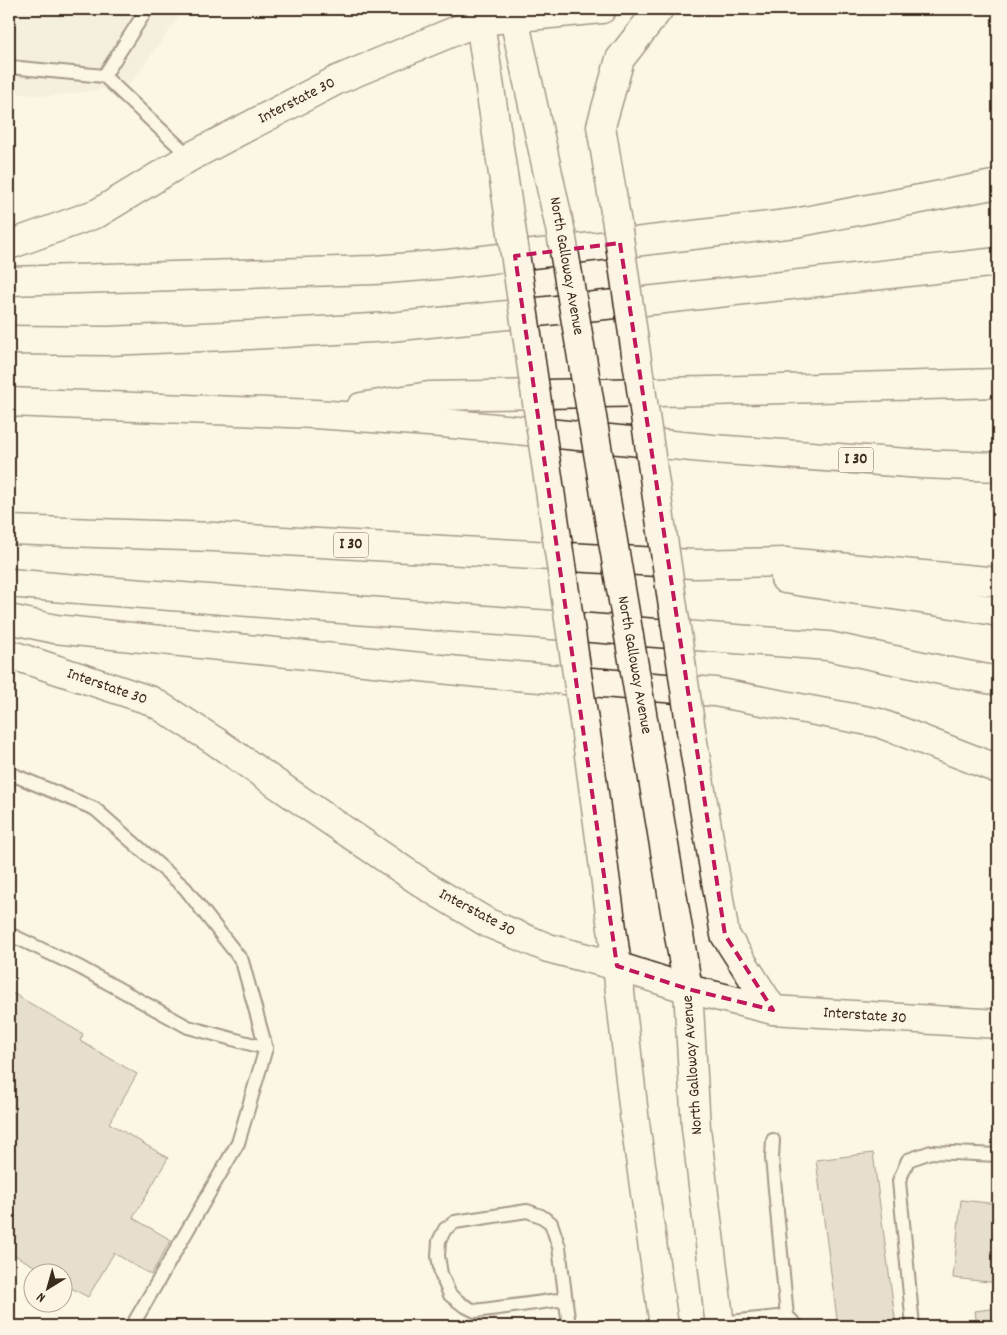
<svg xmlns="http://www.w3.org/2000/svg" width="1007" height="1335" font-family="Dekko,sans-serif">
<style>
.built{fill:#eee6d6}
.building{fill:#ccc2b3;stroke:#3b2a1e}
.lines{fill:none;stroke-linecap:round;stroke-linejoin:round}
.service-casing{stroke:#3b2a1e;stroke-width:16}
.secondary-casing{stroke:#3b2a1e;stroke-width:31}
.motorway-casing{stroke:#3b2a1e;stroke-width:31}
.service{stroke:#fcf5e5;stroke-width:12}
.secondary{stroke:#fcf5e5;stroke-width:28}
.motorway{stroke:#fcf5e5;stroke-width:28}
.secondary-bridge-casing{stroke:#3b2a1e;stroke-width:31;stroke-linecap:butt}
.secondary-bridge{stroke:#fcf5e5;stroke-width:28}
.marked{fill:none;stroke:#c2185b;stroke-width:4;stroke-dasharray:10 6;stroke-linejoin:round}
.labels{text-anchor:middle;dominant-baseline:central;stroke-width:4.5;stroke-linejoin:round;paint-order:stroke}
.shield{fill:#fcf5e5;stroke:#75675a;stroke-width:1}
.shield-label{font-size:15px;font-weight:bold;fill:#3b2a1e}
.street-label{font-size:16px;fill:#3b2a1e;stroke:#fcf5e5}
</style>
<rect width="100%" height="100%" fill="#fcf5e5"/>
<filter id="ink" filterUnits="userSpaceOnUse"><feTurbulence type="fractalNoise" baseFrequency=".02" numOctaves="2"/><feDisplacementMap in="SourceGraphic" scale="10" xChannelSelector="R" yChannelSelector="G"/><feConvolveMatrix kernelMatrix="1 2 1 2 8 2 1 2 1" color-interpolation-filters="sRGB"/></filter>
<g filter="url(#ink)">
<polygon class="built" points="9,9 185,9 128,86 51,96 9,93"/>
<g class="building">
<polygon points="9,991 83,1034 80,1041 137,1074 109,1123 168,1158 133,1218 171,1240 151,1275 114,1253 88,1297 62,1283 62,1272 45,1272 9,1252"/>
<polygon points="873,1153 896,1326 849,1326 849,1325 838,1326 816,1160"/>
<polygon points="961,1200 998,1204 998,1283 953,1278"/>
<polygon points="998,1308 998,1326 977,1326 975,1311"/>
</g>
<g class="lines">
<defs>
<g id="service">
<polyline points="9,67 104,76 190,157"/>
<polyline points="104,76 147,9"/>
<polyline points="9,773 95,809 185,888 242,961 266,1048 238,1143 132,1326"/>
<polyline points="9,934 79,967 188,1027 266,1048"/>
<polyline points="773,1140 772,1158 787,1316 797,1326"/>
<polyline points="566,1299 475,1311 463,1305 450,1295 441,1274 438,1256 439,1241 445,1229 455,1222 527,1211 541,1216 551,1223 559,1247 569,1326"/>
<polyline points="720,1323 787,1316"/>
<polyline points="913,1326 899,1181 908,1160 931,1152 998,1155"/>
</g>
<g id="secondary">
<polyline points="478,9 513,240"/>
<polyline points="512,9 561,233"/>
<polyline points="617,224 601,126 620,59 659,9"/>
<polyline points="9,245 98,213 190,157 337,80 479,21 602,9"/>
<polyline points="9,281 374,270 449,264 795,223 998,184"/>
<polyline points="9,619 55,629 479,673 715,692 879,723 998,769"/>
<polyline points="9,654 152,701 215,741 313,809 428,887 488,923 548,948 617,966 688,989 773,1010 998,1024"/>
<polyline points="691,730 725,935 773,1010"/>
<polyline points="588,748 617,966 635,1123 664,1326"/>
<polyline points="648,749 688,989 696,1128 720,1326"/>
</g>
<g id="motorway">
<polyline points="9,340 108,341 249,335 390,327 664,299 998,262"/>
<polyline points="9,402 315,414 443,423 713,449 922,464 998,467"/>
<polyline points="361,407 429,396 711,391 998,383"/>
<polyline points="9,530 214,537 694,564 785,562 998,582"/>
<path d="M785,579c71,12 143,19 213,33"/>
<polyline points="9,583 65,588 828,646 941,670 998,681"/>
</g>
</defs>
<use href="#service" class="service-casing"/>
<use href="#secondary" class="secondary-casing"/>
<use href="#motorway" class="motorway-casing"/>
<use href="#service" class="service"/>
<use href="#secondary" class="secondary"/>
<use href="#motorway" class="motorway"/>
<defs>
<g id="secondary-bridge">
<polyline points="617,224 691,730"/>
<polyline points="561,233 648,749"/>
<polyline points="513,240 588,748"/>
</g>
</defs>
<use href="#secondary-bridge" class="secondary-bridge-casing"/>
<use href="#secondary-bridge" class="secondary-bridge"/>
</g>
</g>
<path d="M0 0H1007V1335H0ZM620,243l105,692 48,75 -85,-21 -71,-23 -102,-710z" fill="#fcf5e5" fill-opacity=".55" fill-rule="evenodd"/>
<path class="marked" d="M620,243l105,692 48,75 -85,-21 -71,-23 -102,-710z"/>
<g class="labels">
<g class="shield">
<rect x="838.5" y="447.5" width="35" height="25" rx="4"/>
<rect x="333.5" y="532.5" width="35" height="25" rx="4"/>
</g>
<g class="shield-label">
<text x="856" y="460">I 30</text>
<text x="351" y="545">I 30</text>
</g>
<g class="street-label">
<text transform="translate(297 101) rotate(-27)">Interstate 30</text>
<text transform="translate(566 266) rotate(80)">North Galloway Avenue</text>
<text transform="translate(634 665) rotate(80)">North Galloway Avenue</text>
<text transform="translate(107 687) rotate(19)">Interstate 30</text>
<text transform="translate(477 913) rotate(28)">Interstate 30</text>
<text transform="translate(865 1016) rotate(4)">Interstate 30</text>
<text transform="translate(693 1065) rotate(-94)">North Galloway Avenue</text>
</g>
</g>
<rect width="1007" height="1335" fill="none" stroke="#fcf5e5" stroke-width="30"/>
<rect x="15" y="15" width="977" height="1305" fill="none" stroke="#3b2a1e" stroke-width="2" filter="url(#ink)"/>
<g transform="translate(48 1288) rotate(217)"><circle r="24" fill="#fcf5e5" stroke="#afa495"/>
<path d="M0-4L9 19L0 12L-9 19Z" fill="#3b2a1e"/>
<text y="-8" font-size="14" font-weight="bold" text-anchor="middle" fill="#3b2a1e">N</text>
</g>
</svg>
